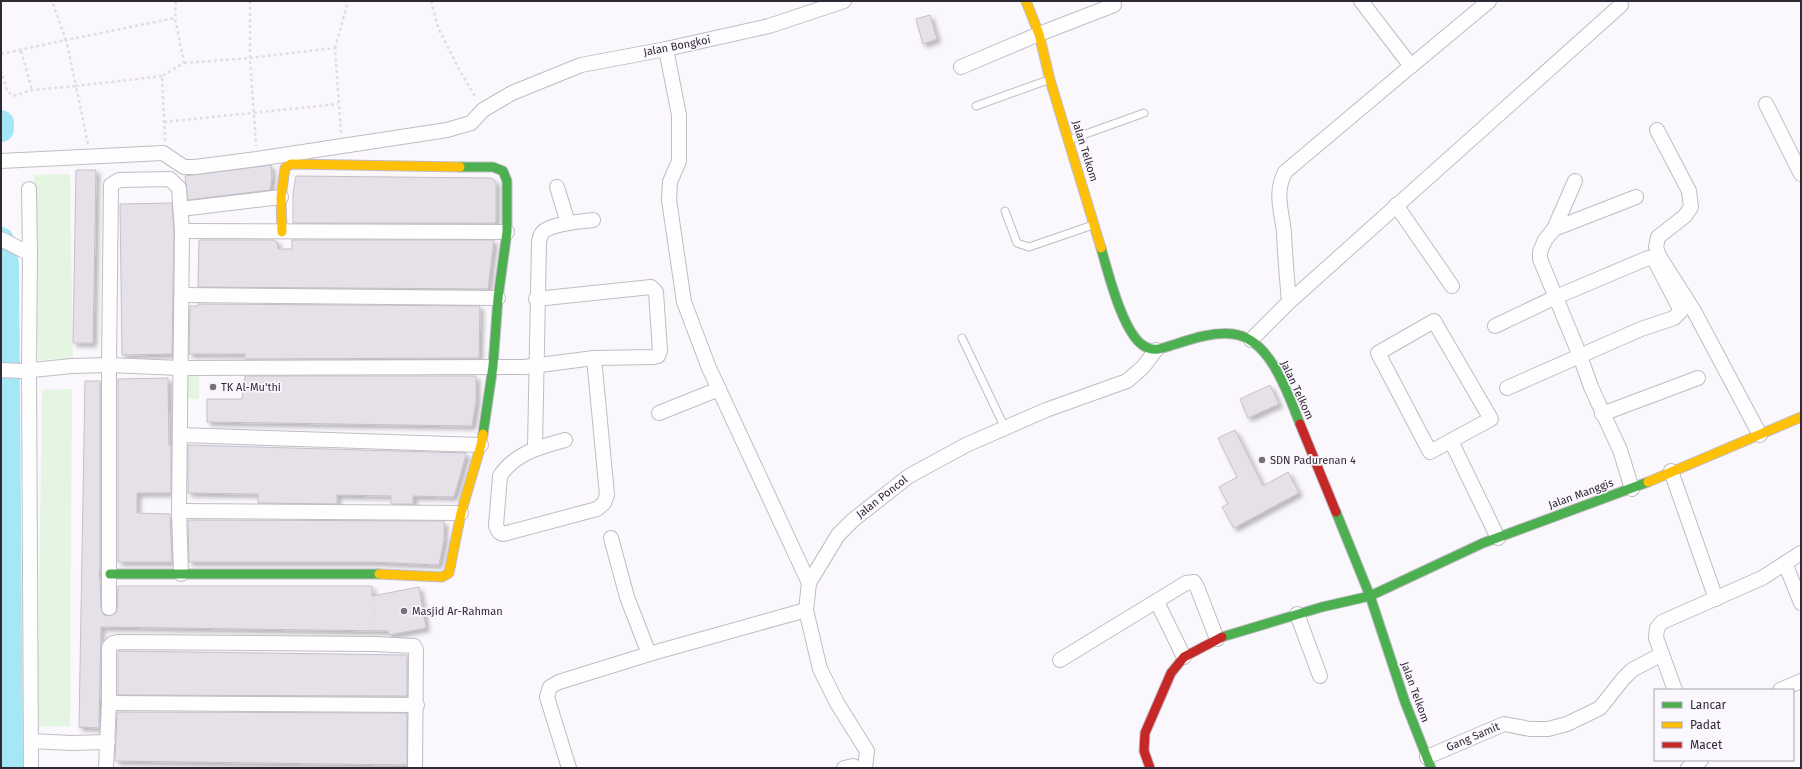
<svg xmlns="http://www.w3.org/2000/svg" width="1802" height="769" font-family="'Fira Sans',sans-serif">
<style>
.green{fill:#e4f6e1}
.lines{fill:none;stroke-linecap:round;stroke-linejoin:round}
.river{stroke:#a6e7f6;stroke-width:26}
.building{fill:#e6e1e9;stroke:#c5c0c8;filter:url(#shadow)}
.lane-casing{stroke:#c0bcc3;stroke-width:9}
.street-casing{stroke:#c0bcc3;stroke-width:16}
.fast-casing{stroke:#c0bcc3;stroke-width:11}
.slow-casing{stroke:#c0bcc3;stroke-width:11}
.jam-casing{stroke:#c0bcc3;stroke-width:11}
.path{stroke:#e0dee1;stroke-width:2.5;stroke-dasharray:3 3;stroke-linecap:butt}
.lane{stroke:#fefeff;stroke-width:7}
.street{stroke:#fefeff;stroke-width:14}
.fast{stroke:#4caf50;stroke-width:9}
.slow{stroke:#ffc107;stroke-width:9}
.jam{stroke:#c62828;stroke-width:9}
.poi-dot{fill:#76717b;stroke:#fbf7fe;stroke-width:1.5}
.labels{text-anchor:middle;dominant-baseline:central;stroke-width:3.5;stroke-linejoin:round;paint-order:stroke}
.street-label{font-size:11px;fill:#2f2935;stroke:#fbf7fe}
.poi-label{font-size:11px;fill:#2f2935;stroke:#fbf7fe;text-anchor:start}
</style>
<defs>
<filter id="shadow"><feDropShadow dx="3.5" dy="3.5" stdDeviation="2" flood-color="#0004"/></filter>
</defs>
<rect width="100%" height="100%" fill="#fbf8fd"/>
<g class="green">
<polygon points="70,174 73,359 38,360 34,175"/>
<polygon points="183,374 199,374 199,399 182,398"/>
<polygon points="72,389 70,726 37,727 42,390"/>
</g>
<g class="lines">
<g class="river">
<polyline points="1,123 1,129"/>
<polyline points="1,240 6,264 10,768"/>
</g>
</g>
<g class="building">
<polygon points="930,15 937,39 923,44 916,19"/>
<polygon points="271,165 272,177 270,190 188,200 185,176"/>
<polygon points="76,170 96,170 93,343 73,343"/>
<polygon points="296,176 491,178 494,180 496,183 496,221 495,223 293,223 293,193"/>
<polygon points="172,203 174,231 172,354 122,355 120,204"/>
<polygon points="199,240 274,240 277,242 278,249 292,249 292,240 494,240 488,289 198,287"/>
<polygon points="198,304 480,306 479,358 245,359 245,354 189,354 190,306 198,306"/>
<polygon points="245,376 476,376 476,402 472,426 207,422 207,399 242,399"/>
<polygon points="168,378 169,445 171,445 171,493 137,493 137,513 170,514 172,562 118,562 118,379"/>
<polygon points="85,381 100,381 100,568 99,574 100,580 101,608 104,615 109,616 117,612 118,586 372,586 372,596 419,587 426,628 389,635 388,631 101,627 99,728 79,727"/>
<polygon points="1270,385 1279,404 1248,418 1240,399"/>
<polygon points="1235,430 1263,486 1288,472 1299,493 1234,528 1222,507 1228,504 1219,487 1237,477 1218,438"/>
<polygon points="188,445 466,453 466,455 454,497 413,496 413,504 391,504 391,496 337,495 337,504 258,503 258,494 188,493"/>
<polygon points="188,520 444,521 444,540 439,565 374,562 189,562"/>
<polygon points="118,651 407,655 407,696 118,695"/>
<polygon points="117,712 407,713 407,765 115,761"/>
</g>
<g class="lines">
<defs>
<g id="lane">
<polyline points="976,106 1048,80"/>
<polyline points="1069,140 1144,113"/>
<polyline points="1005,211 1017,243 1029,247 1093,225"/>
<polyline points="962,338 1005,428"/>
</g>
<g id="street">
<polyline points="666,49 679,115 679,161 670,182 669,200 684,302 709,368 809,583"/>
<polyline points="1411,66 1489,1"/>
<polyline points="961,67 1039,34 1114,5"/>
<polyline points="1766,104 1801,174"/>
<polyline points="1657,130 1689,191 1691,207 1685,216 1658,237 1656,247 1659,256 1694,311 1760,435"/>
<polyline points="1,161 163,153 184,167 195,167 257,159 447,130 471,123 483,110 512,93 581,65 666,49 769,26 844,1"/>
<polyline points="557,187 568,223"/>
<polyline points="29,189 30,254"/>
<polyline points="1396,205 1452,286"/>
<polyline points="181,209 281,197"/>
<polyline points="1554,229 1575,181"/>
<polyline points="182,231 507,232"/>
<polyline points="1,239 30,254 29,370 31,768"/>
<polyline points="182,295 498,298"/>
<path d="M1289,302c-2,-23 -4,-46 -5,-69 -2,-22 -10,-39 1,-61l126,-106 -50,-65"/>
<polygon points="1434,321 1491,419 1430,452 1378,353"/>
<polyline points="1495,326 1556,297 1648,258 1654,259 1655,261 1681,311 1674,318 1641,329 1507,388"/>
<polyline points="1251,340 1289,302 1621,5"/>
<polyline points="1,370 22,371 72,366 109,365 180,368 524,367 594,358 654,357 658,356 660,351 656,292 651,287 536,299"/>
<polyline points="659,413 719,389"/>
<polyline points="1602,414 1698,378"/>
<polyline points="180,435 481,445"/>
<path d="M565,440c-25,7 -50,13 -65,36l-4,50 3,6 4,2 94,-25 7,-6 3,-8 -13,-137"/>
<polyline points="1451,441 1498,538"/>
<path d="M535,448l4,-206c1,-4 1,-8 5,-11 11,-8 35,-9 49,-11"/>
<polyline points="1671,471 1716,599"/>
<polyline points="1632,489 1620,450 1591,387 1580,356 1540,259 1540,252 1545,240 1554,229 1636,197"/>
<polyline points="179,511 461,513"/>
<polyline points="611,538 627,597 649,654"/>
<polyline points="1785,563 1801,603"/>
<polyline points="1157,602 1184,657"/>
<polyline points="109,608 109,365 111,185 119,180 170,179 179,188 182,231 179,511 181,574"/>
<polyline points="1297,614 1320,676"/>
<polyline points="1060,660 1186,583 1194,582 1197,587 1217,639"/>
<polyline points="1675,690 1656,638 1657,628 1662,622 1762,578 1801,553"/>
<polyline points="1780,690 1801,681"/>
<polyline points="109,703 417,705"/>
<polyline points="31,741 71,743 108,742"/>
<polyline points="1427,757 1504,724 1530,729 1548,729 1567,724 1600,708 1623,679 1632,670 1662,654"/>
<polyline points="106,768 109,703 109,647 113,643 119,642 375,644 414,646 416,650 415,768"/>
<polyline points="569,768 547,697 550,687 559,682 649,654 806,610"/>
<polyline points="844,768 853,766 857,768"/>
<polyline points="865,768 867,751 837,703 820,669 806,610 809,583 838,535 853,520 909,476 966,445 1046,410 1127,381 1143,367 1156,350"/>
<polyline points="1688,768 1701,760"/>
</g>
<g id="fast">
<polyline points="460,167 493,167 503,171 507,181 507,232 498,298 493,366 483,434"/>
<path d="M1101,248c7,24 22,86 43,98 11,7 21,1 32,-2 18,-6 37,-12 57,-10 37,4 55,60 67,90"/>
<polyline points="1336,512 1370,596 1405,702 1431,768"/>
<polyline points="110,574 379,574"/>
<polyline points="1222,637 1322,607 1370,596 1483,543 1648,482"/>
</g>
<g id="slow">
<polyline points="1026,1 1039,34 1050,80 1101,248"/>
<polyline points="282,232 281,197 285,168 291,164 460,167"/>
<polyline points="1648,482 1801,417"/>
<polyline points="379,574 442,577 449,573 461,513 481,445 483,434"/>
</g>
<g id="jam">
<polyline points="1300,424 1336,512"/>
<polyline points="1150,768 1144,751 1145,733 1171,673 1184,657 1222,637"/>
</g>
</defs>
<use href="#lane" class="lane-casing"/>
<use href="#street" class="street-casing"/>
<use href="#fast" class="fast-casing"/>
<use href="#slow" class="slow-casing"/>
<use href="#jam" class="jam-casing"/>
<g class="path">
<polyline points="250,1 250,58 256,146"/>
<polyline points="431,1 439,30 460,71 476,98"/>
<polyline points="335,48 348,1"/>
<polyline points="21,51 32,90"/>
<polyline points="1,54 66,40 52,1"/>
<polyline points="184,63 250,58 335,48 341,133"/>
<polyline points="1,70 7,91 13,96 32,90 76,86 88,144"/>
<polyline points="162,76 76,86 66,40 175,18"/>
<polyline points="164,122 338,104"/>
<polyline points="165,141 162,76 184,63 175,18 176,1"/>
<polyline points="374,590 374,631"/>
</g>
<use href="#lane" class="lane"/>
<use href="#street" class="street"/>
<use href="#fast" class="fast"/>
<use href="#slow" class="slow"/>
<use href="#jam" class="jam"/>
</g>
<g class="poi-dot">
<circle cx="213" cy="387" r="4"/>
<circle cx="1262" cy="460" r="4"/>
<circle cx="404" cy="611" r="4"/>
</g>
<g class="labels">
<g class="street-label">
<text transform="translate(677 46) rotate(-11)">Jalan Bongkoi</text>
<text transform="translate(1085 151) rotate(73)">Jalan Telkom</text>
<text transform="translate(1297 390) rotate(65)">Jalan Telkom</text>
<text transform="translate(1581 494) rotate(-20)">Jalan Manggis</text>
<text transform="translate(882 497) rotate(-38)">Jalan Poncol</text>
<text transform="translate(1415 692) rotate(70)">Jalan Telkom</text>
<text transform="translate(1473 737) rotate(-23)">Gang Samit</text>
</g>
<g class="poi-label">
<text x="221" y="387">TK Al-Mu'thi</text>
<text x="1270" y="460">SDN Padurenan 4</text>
<text x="412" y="611">Masjid Ar-Rahman</text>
</g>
</g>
<rect width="1802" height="769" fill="none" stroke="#2f2935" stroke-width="4"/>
<rect x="1654" y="689" width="140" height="72" fill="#fbf7fe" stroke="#a9a5ae"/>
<rect x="1662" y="702" width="20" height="6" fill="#4caf50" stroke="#a9a5ae"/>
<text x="1690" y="709" font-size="12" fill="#2f2935">Lancar</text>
<rect x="1662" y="722" width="20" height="6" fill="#ffc107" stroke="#a9a5ae"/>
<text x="1690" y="729" font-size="12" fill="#2f2935">Padat</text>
<rect x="1662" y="742" width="20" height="6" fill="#c62828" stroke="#a9a5ae"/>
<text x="1690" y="749" font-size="12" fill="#2f2935">Macet</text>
</svg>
